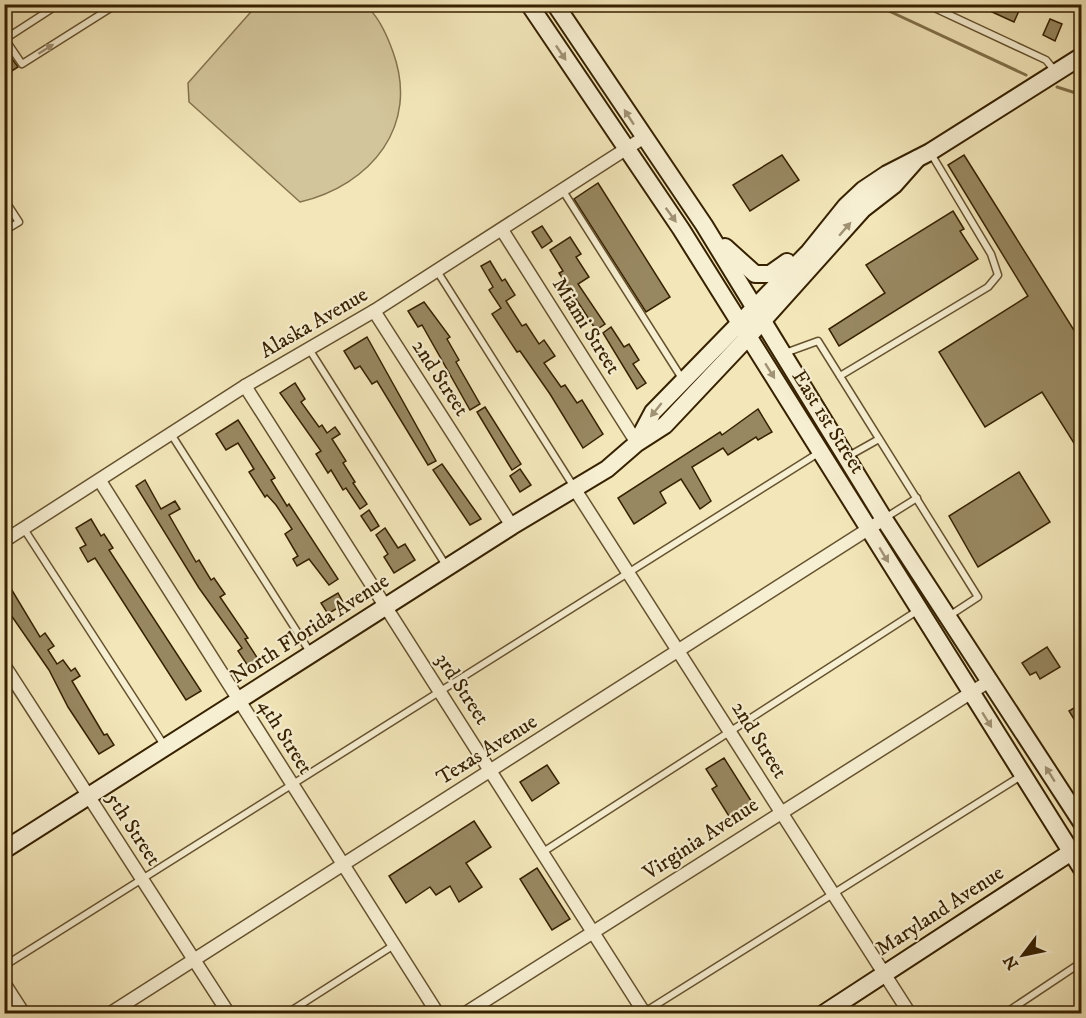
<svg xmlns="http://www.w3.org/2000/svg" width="1086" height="1018" font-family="'IM FELL DW Pica',serif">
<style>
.green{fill:#d3c59b;stroke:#84734e;stroke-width:1.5}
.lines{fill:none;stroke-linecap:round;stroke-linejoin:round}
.stream{stroke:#81704a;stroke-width:3}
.building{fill:#988861;stroke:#362101;stroke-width:1.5}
.lane-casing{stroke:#65522f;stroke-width:9}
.street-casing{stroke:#65522f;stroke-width:15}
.secondary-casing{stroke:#362101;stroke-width:20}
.lane{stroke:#f7efd2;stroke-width:6}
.street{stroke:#f7efd2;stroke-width:12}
.secondary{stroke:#f7efd2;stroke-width:16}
.oneway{fill:#a09274}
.labels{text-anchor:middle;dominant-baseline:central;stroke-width:4.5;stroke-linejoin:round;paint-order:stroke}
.street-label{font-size:21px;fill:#362101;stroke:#f7efd2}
</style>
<rect width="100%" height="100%" fill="#f3e7ba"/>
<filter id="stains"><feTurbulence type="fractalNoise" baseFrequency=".00333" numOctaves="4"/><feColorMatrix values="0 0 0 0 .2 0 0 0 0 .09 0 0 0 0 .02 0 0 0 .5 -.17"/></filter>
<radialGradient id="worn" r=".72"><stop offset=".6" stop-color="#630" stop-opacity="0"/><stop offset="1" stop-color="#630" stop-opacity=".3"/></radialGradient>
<path class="green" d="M257,5h108c14,11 22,30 28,47 27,74 -22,133 -93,150l-111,-100 -1,-19z"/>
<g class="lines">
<g class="stream">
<polyline points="874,4 1026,75"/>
<polyline points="1057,87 1082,95"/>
</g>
</g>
<g class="building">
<polygon points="992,4 1022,4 1014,22 990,11"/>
<polygon points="1050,19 1062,24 1055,41 1043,35"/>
<polygon points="4,48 18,67 4,76"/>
<polygon points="782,155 799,180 750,211 733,185"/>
<polygon points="964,155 1082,343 1082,456 1042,392 985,427 939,352 1028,296 948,165"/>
<polygon points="598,183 670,297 646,312 574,199"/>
<polygon points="953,211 964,229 960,231 978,259 839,346 829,329 885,293 866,265"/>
<polygon points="542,226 552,241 542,248 532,232"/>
<polygon points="570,237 581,254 576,257 589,277 578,284 605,324 596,330 559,273 563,271 550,250"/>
<polygon points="490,261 502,281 505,279 515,295 506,301 522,326 526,324 539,344 544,340 555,356 544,363 561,387 565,385 577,403 582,400 603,434 583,448 550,394 520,351 517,352 492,314 501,308 489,290 493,287 481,266"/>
<polygon points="424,302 450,337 447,339 459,360 456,362 480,404 470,410 422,325 418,327 408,311"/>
<polygon points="611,327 624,347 629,344 639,360 633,364 646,383 637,389 603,333"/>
<polygon points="367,337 436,461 428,465 377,381 372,384 360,366 355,369 344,351"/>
<polygon points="295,383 305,399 301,402 319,427 322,425 327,433 335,427 340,434 332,439 346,461 343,463 355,482 353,483 367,504 360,509 346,488 343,490 331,470 328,473 316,454 321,451 280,393"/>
<polygon points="485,407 521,464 512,470 477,412"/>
<polygon points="758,409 772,432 758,440 756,437 728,455 723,448 692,467 711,501 700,509 681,479 660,492 666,503 634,524 618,498 720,432 722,435"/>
<polygon points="238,420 275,478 271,480 287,506 289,504 338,579 329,585 309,559 297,566 293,559 298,556 285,534 292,529 276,505 267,495 265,497 249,472 254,469 238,443 226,450 216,434"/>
<polygon points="442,464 481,519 470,525 433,470"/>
<polygon points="520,469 531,485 520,492 510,476"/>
<polygon points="1019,472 1050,522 978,567 949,516"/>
<polygon points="145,480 161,509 175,501 180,509 169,515 196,562 199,560 211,580 214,578 225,594 220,597 248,638 245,639 258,659 248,666 238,651 242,648 199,588 136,486"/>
<polygon points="369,510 379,526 371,531 361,516"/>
<polygon points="91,519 101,536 104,534 113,548 109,550 201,691 186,700 95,558 88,562 80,548 86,545 76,528"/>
<polygon points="385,528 398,548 405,544 415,560 394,573 384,557 388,554 376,535"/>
<polygon points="4,577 40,637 45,633 54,646 48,650 57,664 63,660 71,671 75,668 80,676 72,681 104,735 107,734 114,745 99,754 68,707 49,670 4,605"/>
<polygon points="338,593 344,604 328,614 321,603"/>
<polygon points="1047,647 1060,667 1040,679 1036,672 1030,675 1022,663"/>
<polygon points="1082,703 1082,732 1069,711"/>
<polygon points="724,758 755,807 732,821 712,789 717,786 706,769"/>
<polygon points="547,765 559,783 532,801 520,782"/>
<polygon points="474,821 491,847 466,863 482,887 459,902 450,886 436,895 430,887 406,903 389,876"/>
<polygon points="537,868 570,919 552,930 520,879"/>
</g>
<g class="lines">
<defs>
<g id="lane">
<polyline points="59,4 5,39 22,64 117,4"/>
<polyline points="926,4 1046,60 1055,71"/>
<polyline points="563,191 683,380"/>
<polyline points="4,199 19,222 4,231"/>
<polyline points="437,271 574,487"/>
<polyline points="309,349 447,567"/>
<polyline points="785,353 818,341 978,597 949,616"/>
<polyline points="840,376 988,287 998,275 991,254 930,152"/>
<polyline points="171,434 310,652"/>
<polyline points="847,457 879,439"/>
<polyline points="885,518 917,498"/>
<polyline points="24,529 164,745"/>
<polyline points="543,852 917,611"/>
<polyline points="4,966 820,452"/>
<polyline points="643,1013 1021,776"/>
<polyline points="286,1014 394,945"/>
<polyline points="1004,1014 1082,962"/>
</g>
<g id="street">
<polyline points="1076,4 1082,9"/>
<polyline points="502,230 637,443"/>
<polyline points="374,311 512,526"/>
<polyline points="245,386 645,1014"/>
<polyline points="100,481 438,1014"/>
<polyline points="574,488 910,1014"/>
<polyline points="4,541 245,386 374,311 643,138"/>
<polyline points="4,665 229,1014"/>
<polyline points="4,983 24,1014"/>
<polyline points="109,1014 884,519"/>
<polyline points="464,1014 991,680"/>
</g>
<g id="secondary">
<polyline points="529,4 681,229 1082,869"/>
<polyline points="555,4 704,225 884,519 1082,823"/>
<polyline points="725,247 755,274 770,274 787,262"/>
<polyline points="637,442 653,412 809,252 846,206 863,190 887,174 930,152 1082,56"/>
<polyline points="4,850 512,526 607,469 637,443 665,425 748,337 863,209 894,185 917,159"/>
<polyline points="823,1014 1082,845"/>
</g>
</defs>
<use href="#lane" class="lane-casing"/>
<use href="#street" class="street-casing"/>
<use href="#secondary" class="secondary-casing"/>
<use href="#lane" class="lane"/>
<use href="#street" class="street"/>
<use href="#secondary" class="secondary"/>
</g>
<defs><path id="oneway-solid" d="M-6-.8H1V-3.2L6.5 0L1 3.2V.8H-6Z" transform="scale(1.5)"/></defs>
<g class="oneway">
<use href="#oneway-solid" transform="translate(46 49) rotate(-32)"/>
<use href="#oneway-solid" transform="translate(561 53) rotate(56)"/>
<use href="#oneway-solid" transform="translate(629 117) rotate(-123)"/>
<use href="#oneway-solid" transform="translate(671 215) rotate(54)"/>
<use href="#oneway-solid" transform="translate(845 229) rotate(-49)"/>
<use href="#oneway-solid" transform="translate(770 371) rotate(58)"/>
<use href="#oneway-solid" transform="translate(656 410) rotate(129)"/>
<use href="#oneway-solid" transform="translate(884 555) rotate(59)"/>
<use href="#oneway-solid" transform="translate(987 720) rotate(58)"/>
<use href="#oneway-solid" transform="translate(1050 774) rotate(-122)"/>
</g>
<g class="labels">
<g class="street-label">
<text transform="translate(314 323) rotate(-30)">Alaska Avenue</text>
<text transform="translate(586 326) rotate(58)">Miami Street</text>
<text transform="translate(440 378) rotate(57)">2nd Street</text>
<text transform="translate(828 422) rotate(58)">East 1st Street</text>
<text transform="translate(310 629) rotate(-33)">North Florida Avenue</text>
<text transform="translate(462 689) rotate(57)">3rd Street</text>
<text transform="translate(285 737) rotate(58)">4th Street</text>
<text transform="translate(759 740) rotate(58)">2nd Street</text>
<text transform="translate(487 750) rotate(-32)">Texas Avenue</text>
<text transform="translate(133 829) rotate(57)">5th Street</text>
<text transform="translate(701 839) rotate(-33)">Virginia Avenue</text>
<text transform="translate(940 911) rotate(-33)">Maryland Avenue</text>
</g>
</g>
<rect width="1086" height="1018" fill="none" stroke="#f3e7ba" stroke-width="24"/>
<rect x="6" y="6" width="1074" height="1006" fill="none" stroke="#362101" stroke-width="3"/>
<rect x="12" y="12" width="1062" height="994" fill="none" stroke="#362101" stroke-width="1.5"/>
<g transform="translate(1023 955) rotate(238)" stroke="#f7efd2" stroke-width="4.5" paint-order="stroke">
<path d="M0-4.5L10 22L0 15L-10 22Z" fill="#362101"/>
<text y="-9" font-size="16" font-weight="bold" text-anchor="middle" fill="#362101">N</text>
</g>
<rect width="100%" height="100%" filter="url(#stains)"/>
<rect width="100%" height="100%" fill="url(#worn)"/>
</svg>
